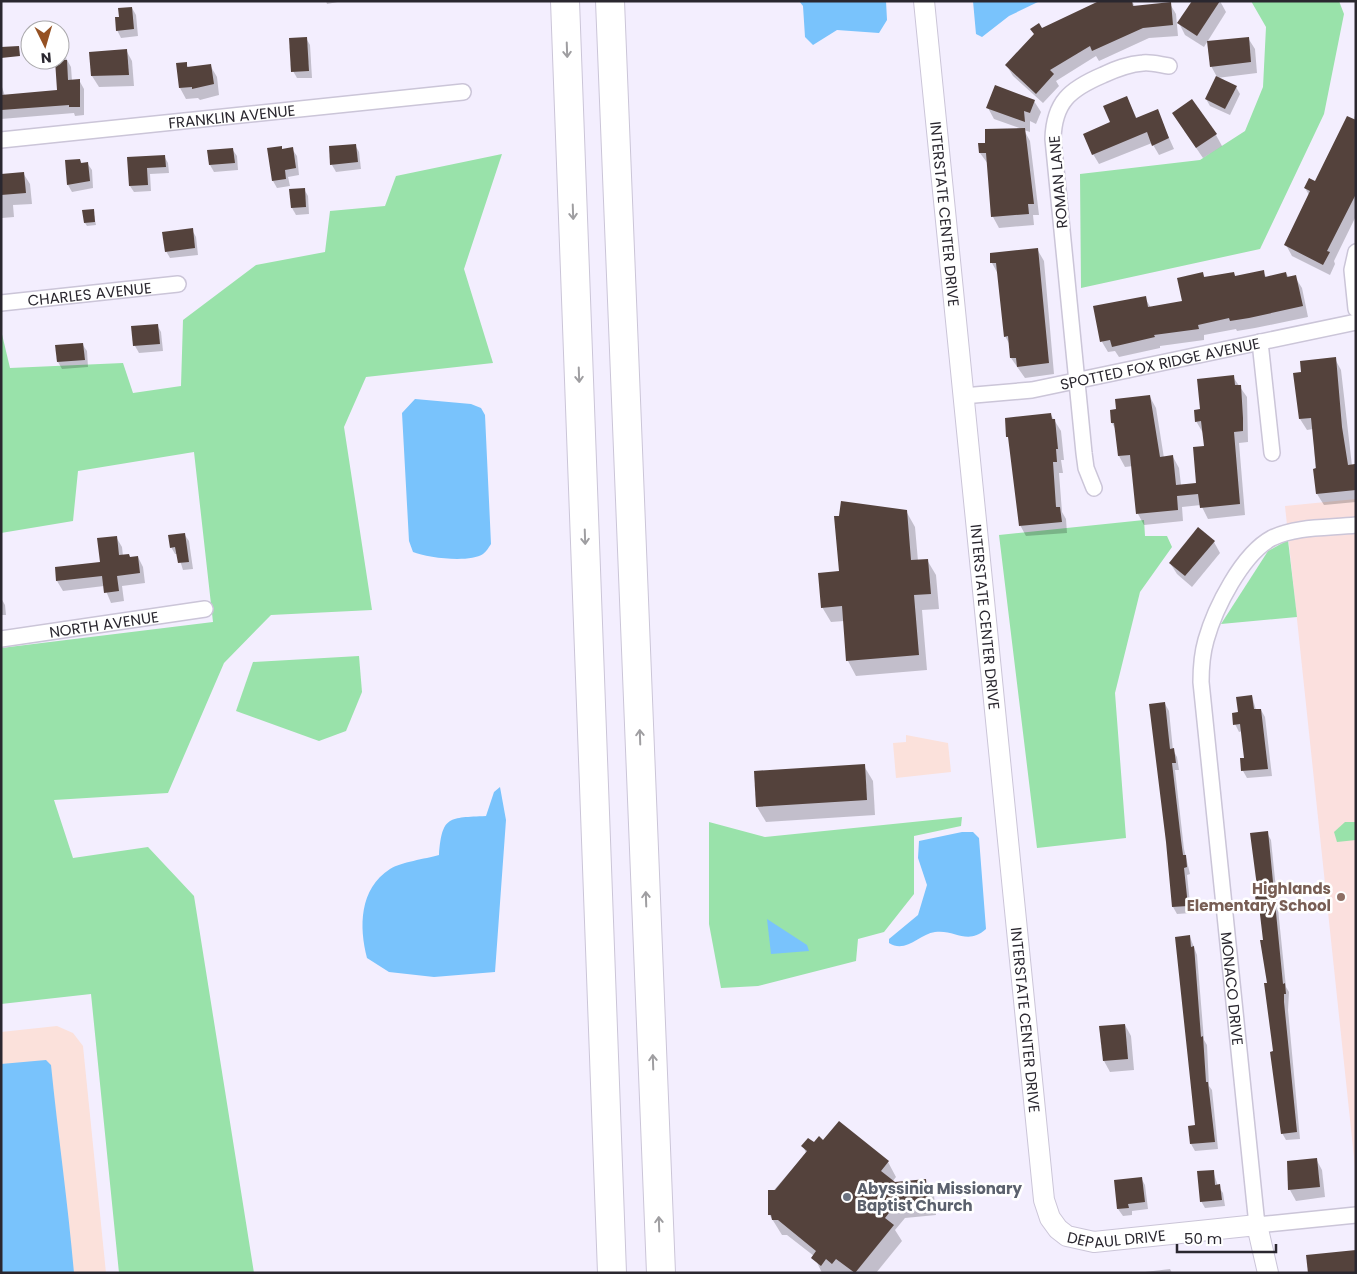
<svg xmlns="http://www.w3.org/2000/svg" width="1357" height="1274" font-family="Poppins,sans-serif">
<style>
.industrial{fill:#fbe1db}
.education{fill:#fbe0de}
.green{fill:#99e2aa}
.water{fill:#79c3fc}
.shadow{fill:#0003}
.building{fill:#54423c}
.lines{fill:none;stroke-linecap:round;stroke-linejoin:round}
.minor-casing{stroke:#cbc5d8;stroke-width:18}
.tertiary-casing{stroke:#cbc5d8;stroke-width:22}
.motorway-casing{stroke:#cbc5d8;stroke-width:30}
.minor{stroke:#fff;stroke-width:15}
.tertiary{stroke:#fff;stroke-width:20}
.motorway{stroke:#fff;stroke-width:28}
.oneway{stroke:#9f9ea1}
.education-dot{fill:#8d6e63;stroke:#fff;stroke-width:2}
.worship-dot{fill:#6b7280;stroke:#fff;stroke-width:2}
.labels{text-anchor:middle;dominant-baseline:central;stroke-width:5;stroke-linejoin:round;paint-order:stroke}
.street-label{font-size:15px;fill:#2a272f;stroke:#fff}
.education-label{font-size:15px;font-weight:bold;fill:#785e54;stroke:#fff;text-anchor:end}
.worship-label{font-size:15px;font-weight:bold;fill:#5b616d;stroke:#fff;text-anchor:start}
</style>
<rect width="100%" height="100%" fill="#f3eefe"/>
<g class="industrial">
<polygon points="906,735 948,743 951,772 896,778 893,743 906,742"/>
<polygon points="57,1026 73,1033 83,1046 106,1273 1,1273 1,1032"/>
</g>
<polygon class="education" points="1356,499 1356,1176 1285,506"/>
<g class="green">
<polygon points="1251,1 1339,1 1344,14 1324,114 1260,249 1081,288 1080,174 1200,160 1245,131 1263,87 1266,27"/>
<polygon points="502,154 464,269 493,363 366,377 344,427 372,610 271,615 224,663 168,793 54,800 73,858 148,847 194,896 254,1273 119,1273 91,994 1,1004 1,648 213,622 194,452 78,471 73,521 1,533 1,330 10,368 123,363 133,393 181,386 183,320 256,265 325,252 330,211 385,206 396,176"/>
<polygon points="1144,520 1145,536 1167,536 1172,547 1140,592 1115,693 1126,838 1037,848 999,535"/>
<polygon points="1288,540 1297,617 1221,624 1268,551"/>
<polygon points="359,656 362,692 346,731 319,741 236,711 253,662"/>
<polygon points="962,817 961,826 914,836 914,894 884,932 858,939 856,961 758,986 721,988 709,924 709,822 765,837"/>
<polygon points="1345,822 1356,822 1356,840 1337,842 1334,832"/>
</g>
<g class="water">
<polygon points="799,1 886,1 887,20 879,33 837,30 813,45 805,37 803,6"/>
<polygon points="973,1 1040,1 1009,16 982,37 976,34"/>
<path d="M415,399l56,5 10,4 4,7 6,129c-2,3 -5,8 -8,10 -13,9 -56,4 -70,-2l-4,-11 -7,-128z"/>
<path d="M500,787l6,33 -11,152 -61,5 -45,-5 -22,-14c-8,-31 -8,-69 23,-89 11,-7 35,-10 49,-14 3,-40 10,-37 47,-39l8,-24z"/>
<path d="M962,832h11l6,6 7,91c-19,17 -31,0 -51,3 -16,2 -29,22 -46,11v-4l29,-24 9,-30 -9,-27 1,-17z"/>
<polygon points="767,919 807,945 809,951 771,954"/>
<path d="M46,1060l5,5c7,70 17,138 23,208h-73v-209z"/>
</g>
<g class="shadow">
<polygon points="326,1 343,1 327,4"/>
<polygon points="1103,1 1132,1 1135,7 1170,4 1176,14 1178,36 1149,38 1099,61 1096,56 1056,81 1059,86 1043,103 1013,76 1007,66 1042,29"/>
<polygon points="1193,1 1220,1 1226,12 1204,47 1185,35 1179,23"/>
<polygon points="132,8 136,15 138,36 121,38 117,30 120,18"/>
<polygon points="306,38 310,45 312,78 297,78 293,71"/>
<polygon points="1248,38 1255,49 1257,73 1217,78 1236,87 1240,94 1230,115 1210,106 1206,99 1217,77 1211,66"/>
<polygon points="126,50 132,61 134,86 99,87 92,76"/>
<polygon points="66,58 71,67 72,81 79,80 84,89 84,115 75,116 74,113 1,119 1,84 5,96 58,91 56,60"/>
<polygon points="186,64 189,68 210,65 217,77 219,95 200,100 198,98 186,99 180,88"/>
<polygon points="1127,98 1137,119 1157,111 1174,149 1159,155 1152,143 1099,164 1093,154"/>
<polygon points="1034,101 1041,112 1036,124 1030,121 1030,132 1024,130 1030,141 1039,215 1033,215 1034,225 999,228 993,217 988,164 980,153 980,144 986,144 1022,129 994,119 988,108"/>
<polygon points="1356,113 1356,216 1334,261 1335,264 1330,275 1292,256 1286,245 1309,195 1305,188 1315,182 1353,121"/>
<polygon points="1173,114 1216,135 1222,146 1203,158"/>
<polygon points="355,145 359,152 361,169 336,172 332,165"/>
<polygon points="232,149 237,156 238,170 214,172 210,165 208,152"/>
<polygon points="269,149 292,149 297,156 299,175 288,177 290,186 277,188 273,181"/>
<polygon points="164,156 168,163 169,173 150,174 151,191 134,192 130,186 128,158"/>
<polygon points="80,160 82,164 87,163 92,170 93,188 72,192 68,185"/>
<polygon points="23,173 30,184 32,204 13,205 14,217 2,218 1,175"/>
<polygon points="304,189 308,196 309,214 296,215 292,208"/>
<polygon points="93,210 96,225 87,226 85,223"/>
<polygon points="192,230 196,237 198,255 170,258 166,251"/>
<polygon points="1037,249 1044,261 1054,374 1025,378 1011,358 1010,345 1005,336 998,274 992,263"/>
<polygon points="1263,272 1267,278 1286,273 1289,278 1295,277 1302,288 1308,317 1255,328 1237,331 1236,329 1204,335 1204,340 1160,346 1160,348 1119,357 1115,351 1108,352 1102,342 1145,298 1151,308 1184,302 1203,274 1205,278 1233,273 1236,278"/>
<polygon points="157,325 161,332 163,351 139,353 135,346 133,327"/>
<polygon points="82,344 87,351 88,367 62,369 58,362"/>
<polygon points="1335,359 1341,370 1352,466 1356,468 1356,502 1324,505 1317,494 1313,429 1307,430 1300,419 1295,374 1302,373"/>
<polygon points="1233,377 1247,397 1248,442 1239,443 1245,515 1208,519 1201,505 1182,507 1183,521 1144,525 1138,514 1133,466 1125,467 1119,456 1116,430 1112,423 1150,397 1156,408 1164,458 1173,457 1179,468 1181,485 1198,484 1205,447 1203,433 1196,421 1201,410"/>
<polygon points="1051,415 1061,431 1064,460 1061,460 1063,473 1059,473 1062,512 1066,519 1067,533 1026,536 1020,525 1007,419"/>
<polygon points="906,511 915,527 918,561 927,560 936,575 939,609 922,610 927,670 856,676 848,661 844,621 831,622 822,607 840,572 840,517"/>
<polygon points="184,534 189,541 193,569 183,570 178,554 175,554 171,547"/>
<polygon points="116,537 122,547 123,556 130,558 138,557 143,567 145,583 122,586 124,601 111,603 104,586 63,591 57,581 101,564"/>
<polygon points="1214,542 1220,553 1192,587 1177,574 1170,563"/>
<polygon points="1,598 5,605 6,615 1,615"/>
<polygon points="1252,696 1256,710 1261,710 1265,717 1272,776 1247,778 1243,771 1241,759 1245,759 1242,731 1239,732 1235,724 1239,714"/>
<polygon points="1165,704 1169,711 1173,750 1177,757 1179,770 1175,770 1184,849 1190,874 1187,875 1191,913 1177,914 1173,907 1167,842"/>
<polygon points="864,766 873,781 875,815 766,822 757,807 755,772"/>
<polygon points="1267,833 1271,840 1286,987 1289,992 1288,1010 1300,1139 1286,1140 1282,1133 1264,941 1261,912 1258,906"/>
<polygon points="1190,937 1197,955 1204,1040 1207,1045 1209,1086 1212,1090 1218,1149 1195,1151 1191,1144 1196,1127"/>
<polygon points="1125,1025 1131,1036 1134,1070 1110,1072 1104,1061"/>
<polygon points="824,1142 888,1162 896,1177 892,1182 894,1184 925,1180 934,1195 936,1215 905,1218 895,1230 902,1241 876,1273 822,1273 814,1256 787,1235 782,1235 769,1214 768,1197 806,1153 803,1146"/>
<polygon points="1316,1159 1322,1170 1325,1197 1296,1201 1290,1190"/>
<polygon points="1213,1171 1218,1186 1223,1193 1225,1206 1205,1208 1201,1201"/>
<polygon points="1141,1178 1145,1185 1148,1209 1132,1211 1132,1215 1123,1216 1118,1209 1115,1181"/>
<polygon points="1170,1269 1172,1273 1145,1273 1145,1272"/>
</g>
<g class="building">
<polygon points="1099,1 1132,1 1133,6 1171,2 1173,25 1143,28 1092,51 1090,46 1050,70 1054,74 1036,94 1005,65 1034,34 1030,29 1039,23 1042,28"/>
<polygon points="1192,1 1220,1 1197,36 1177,23"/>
<polygon points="132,7 134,29 116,31 115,17 119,17 118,8"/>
<polygon points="307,37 309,71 291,72 289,38"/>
<polygon points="1249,37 1251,62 1210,67 1207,41"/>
<polygon points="19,46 20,56 1,58 1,47"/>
<polygon points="127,49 129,75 91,76 89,52"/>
<polygon points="55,60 67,60 68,80 80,79 80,107 69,107 69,105 1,110 1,95 57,90"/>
<polygon points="187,62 187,67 211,64 214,84 192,89 192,87 179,88 176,63"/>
<polygon points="1216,76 1237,86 1225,109 1205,99"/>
<polygon points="995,85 1035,100 1030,113 1024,111 1025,122 986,108"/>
<polygon points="1127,96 1136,118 1158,109 1169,138 1152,146 1147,132 1092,155 1083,134 1110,122 1103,106"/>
<polygon points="1192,99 1217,134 1196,148 1172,113"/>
<polygon points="1347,116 1356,120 1356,194 1327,251 1330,252 1323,265 1284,245 1310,191 1304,188 1309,178 1315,181"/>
<polygon points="1025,128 1034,204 1028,204 1029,214 991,217 986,153 979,153 978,143 985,143 985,129"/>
<polygon points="356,144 358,162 330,165 329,146"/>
<polygon points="282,146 282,149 293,147 296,168 285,170 286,179 272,181 267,148"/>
<polygon points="233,148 235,163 209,165 207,150"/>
<polygon points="165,155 166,167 147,168 148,185 129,186 127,157"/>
<polygon points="80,159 81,163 88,162 90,181 67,185 65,160"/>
<polygon points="24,172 26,193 1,195 1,174"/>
<polygon points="305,188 306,207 291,208 289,189"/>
<polygon points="94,209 95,222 84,223 82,210"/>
<polygon points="193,228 195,248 165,252 162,232"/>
<polygon points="1038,248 1049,363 1017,367 1016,358 1010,358 1008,336 1004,337 996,263 990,263 990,253"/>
<polygon points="1264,270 1265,277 1286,272 1287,277 1296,275 1303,306 1249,318 1230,321 1229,318 1198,325 1199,329 1154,335 1155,337 1112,347 1110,340 1100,342 1093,306 1146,296 1148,307 1182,301 1177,278 1203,272 1204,277 1234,272 1235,276"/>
<polygon points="158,324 160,344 133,346 131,326"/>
<polygon points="83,343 85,360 57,362 55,345"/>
<polygon points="1336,357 1342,427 1348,465 1355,464 1356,490 1316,494 1313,469 1316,468 1311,418 1299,419 1293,373 1301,372 1300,361"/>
<polygon points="1234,375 1235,385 1241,385 1243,418 1243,431 1234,432 1240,504 1200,508 1198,494 1177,496 1178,510 1136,514 1130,455 1118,456 1114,423 1111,423 1110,410 1116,409 1115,399 1150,395 1160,457 1173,455 1176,485 1196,483 1193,447 1204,446 1201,421 1195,422 1194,410 1200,409 1197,379"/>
<polygon points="1051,413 1052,419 1055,419 1058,449 1056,449 1057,462 1053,462 1056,507 1060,507 1062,522 1019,526 1008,437 1006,437 1005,418"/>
<polygon points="841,501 907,510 911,560 928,559 931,594 914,595 919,655 846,661 842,606 821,608 818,573 839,571 834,516 839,516"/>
<polygon points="1198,527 1215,541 1185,576 1169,563"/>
<polygon points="185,533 189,562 178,563 175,547 170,548 168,535"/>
<polygon points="117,536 119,555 129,554 130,557 138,556 140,573 117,576 119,591 104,593 102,576 56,581 55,567 100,562 97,538"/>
<polygon points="1252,695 1254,709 1261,709 1268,769 1241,771 1240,758 1244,758 1240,724 1233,725 1232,713 1238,712 1236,697"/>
<polygon points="1165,702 1170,749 1174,748 1176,763 1172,763 1181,840 1183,855 1186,855 1187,867 1184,868 1188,906 1172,907 1166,842 1149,704"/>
<polygon points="865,764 867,800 756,807 754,771"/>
<polygon points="1268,831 1283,984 1285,983 1286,994 1284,994 1284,1002 1297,1132 1281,1134 1270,1052 1273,1051 1264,983 1267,983 1260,940 1263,940 1259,906 1256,907 1255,894 1258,894 1250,833"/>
<polygon points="1190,935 1191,947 1194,946 1201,1037 1203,1036 1206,1082 1208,1082 1215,1142 1190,1144 1188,1126 1195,1125 1175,937"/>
<polygon points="1125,1024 1128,1059 1103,1061 1099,1026"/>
<polygon points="839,1121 889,1161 881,1171 895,1182 926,1179 928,1200 896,1204 885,1218 894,1225 855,1273 836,1259 832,1264 826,1259 821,1266 811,1258 816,1251 778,1220 772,1220 771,1215 768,1215 768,1190 775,1190 807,1151 801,1146 808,1138 814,1142 819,1136 823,1140"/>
<polygon points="1317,1158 1320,1187 1288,1190 1287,1161"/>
<polygon points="1214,1170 1215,1185 1220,1184 1222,1200 1200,1202 1197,1171"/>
<polygon points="1142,1177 1145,1202 1128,1204 1129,1208 1117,1209 1114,1180"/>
<polygon points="1356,1250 1356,1273 1308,1273 1306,1255"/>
</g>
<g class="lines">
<defs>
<g id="minor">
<path id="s1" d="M1,140l462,-48"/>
<polyline points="1356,252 1352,270 1356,309"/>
<path id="s2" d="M1,303l177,-19"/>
<polyline points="1260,342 1272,453"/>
<path id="s3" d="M963,396l69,-6 324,-68"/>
<path d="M1094,488l-8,-20 -2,-15 -31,-314c1,-37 17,-50 50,-64 13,-6 25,-11 40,-12 8,-1 18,2 26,3"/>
<path id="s4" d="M1356,525c-26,3 -60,1 -84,13 -30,16 -57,70 -66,102 -4,14 -5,27 -5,42l56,543 99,-10"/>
<path id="s5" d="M1,639l204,-30"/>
</g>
<g id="tertiary">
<path id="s6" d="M924,1l120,1199 6,18 8,11 9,7 27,6 163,-17 11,48"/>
</g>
<g id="motorway">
<polyline points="565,1 612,1273"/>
<polyline points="610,1 661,1273"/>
</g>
</defs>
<use href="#minor" class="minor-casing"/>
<use href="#tertiary" class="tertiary-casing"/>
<use href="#motorway" class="motorway-casing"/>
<use href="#minor" class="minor"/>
<use href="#tertiary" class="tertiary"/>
<use href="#motorway" class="motorway"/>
</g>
<defs><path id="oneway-shaft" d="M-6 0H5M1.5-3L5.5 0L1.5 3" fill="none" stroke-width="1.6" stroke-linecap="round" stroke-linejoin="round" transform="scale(1.25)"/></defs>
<g class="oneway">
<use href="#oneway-shaft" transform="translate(567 50) rotate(88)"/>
<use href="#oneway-shaft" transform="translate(573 212) rotate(88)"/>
<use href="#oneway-shaft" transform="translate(579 375) rotate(88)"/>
<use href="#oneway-shaft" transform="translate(585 537) rotate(88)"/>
<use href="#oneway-shaft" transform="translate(640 737) rotate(-92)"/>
<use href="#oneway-shaft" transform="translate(646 899) rotate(-92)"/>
<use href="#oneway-shaft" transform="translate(653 1062) rotate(-92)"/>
<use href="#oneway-shaft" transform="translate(659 1224) rotate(-92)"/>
</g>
<circle class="education-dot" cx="1341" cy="897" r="5"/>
<circle class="worship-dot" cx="847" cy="1197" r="5"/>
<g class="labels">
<g class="street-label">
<text stroke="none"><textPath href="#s1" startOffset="232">FRANKLIN AVENUE</textPath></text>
<text transform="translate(1058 182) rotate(-95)">ROMAN LANE</text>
<text stroke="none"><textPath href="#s6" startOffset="214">INTERSTATE CENTER DRIVE</textPath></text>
<text stroke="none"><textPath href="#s2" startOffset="89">CHARLES AVENUE</textPath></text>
<text stroke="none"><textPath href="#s3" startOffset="200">SPOTTED FOX RIDGE AVENUE</textPath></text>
<text stroke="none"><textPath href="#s6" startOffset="619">INTERSTATE CENTER DRIVE</textPath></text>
<text stroke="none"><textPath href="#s5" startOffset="104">NORTH AVENUE</textPath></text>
<text stroke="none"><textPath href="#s4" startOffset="560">MONACO DRIVE</textPath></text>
<text stroke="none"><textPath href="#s6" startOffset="1024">INTERSTATE CENTER DRIVE</textPath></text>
<text stroke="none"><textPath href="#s6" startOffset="1299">DEPAUL DRIVE</textPath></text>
</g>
<g class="education-label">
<text x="1331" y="888">Highlands<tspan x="1331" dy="17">Elementary School</tspan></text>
</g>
<g class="worship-label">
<text x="857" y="1188">Abyssinia Missionary<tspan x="857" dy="17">Baptist Church</tspan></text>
</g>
</g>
<rect width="1357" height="1274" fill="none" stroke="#2a272f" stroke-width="5"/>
<g transform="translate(45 45) rotate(175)"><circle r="24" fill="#ffffff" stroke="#aaa9ac"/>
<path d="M0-4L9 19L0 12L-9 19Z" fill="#955123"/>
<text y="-8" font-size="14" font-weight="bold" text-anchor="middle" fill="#2a272f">N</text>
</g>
<path d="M1177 1244v8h99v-8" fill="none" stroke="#2a272f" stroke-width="2.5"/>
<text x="1184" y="1244" font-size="15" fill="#2a272f" stroke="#ffffff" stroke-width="4" paint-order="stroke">50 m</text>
</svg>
